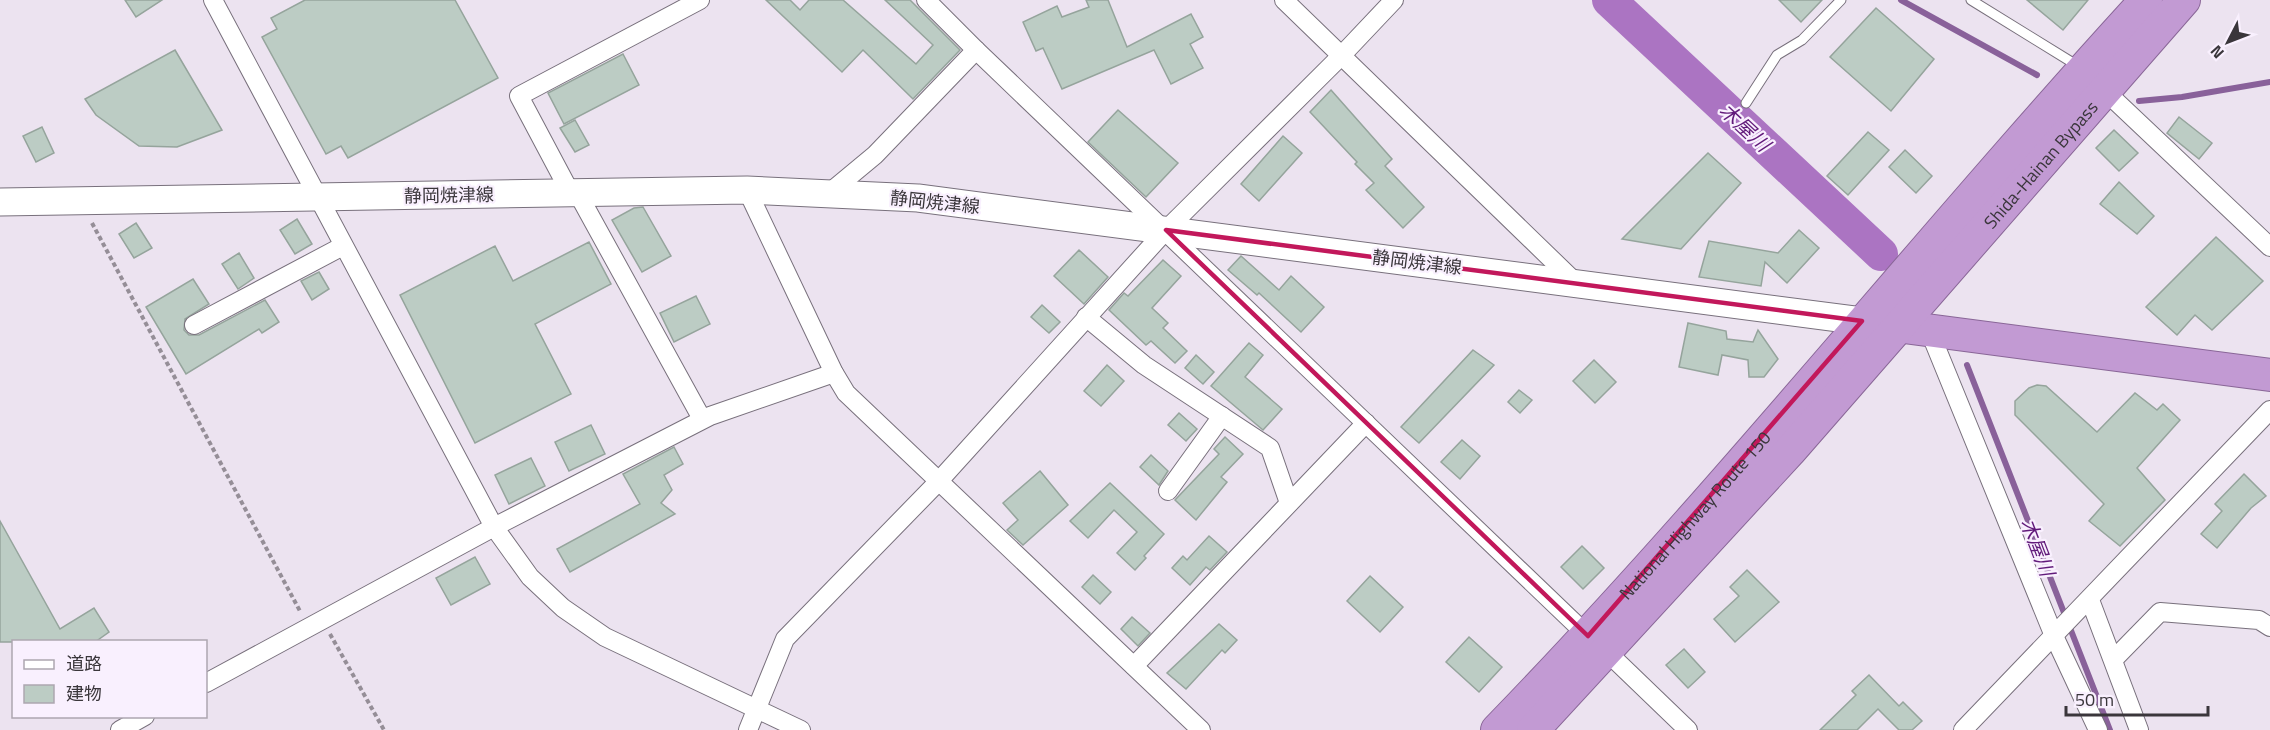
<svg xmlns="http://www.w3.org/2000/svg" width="2270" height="730" font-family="'Titillium Web','Noto Sans JP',sans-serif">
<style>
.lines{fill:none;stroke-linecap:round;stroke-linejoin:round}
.stream{stroke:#89619a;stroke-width:6}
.river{stroke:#ab74c2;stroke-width:34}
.building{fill:#bcccc4;stroke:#95a49c;stroke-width:1.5}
.service-casing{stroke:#78707c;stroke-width:11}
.minor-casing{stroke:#78707c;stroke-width:20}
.secondary-casing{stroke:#78707c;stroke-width:29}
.trunk-casing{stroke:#896697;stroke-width:34}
.path{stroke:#958e97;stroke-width:4;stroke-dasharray:4.5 3;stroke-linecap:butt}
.service{stroke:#fff;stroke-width:9}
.minor{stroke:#fff;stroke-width:18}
.secondary{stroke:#fff;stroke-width:27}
.trunk{stroke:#c29ad3;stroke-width:32}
.marked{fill:none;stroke:#c2185b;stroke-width:4.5;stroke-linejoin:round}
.labels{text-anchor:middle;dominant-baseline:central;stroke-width:4.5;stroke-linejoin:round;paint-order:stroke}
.street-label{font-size:18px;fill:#3a363b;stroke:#f9f0fe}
.water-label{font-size:20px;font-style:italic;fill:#611a7a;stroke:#f9f0fe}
</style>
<rect width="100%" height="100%" fill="#ece3f0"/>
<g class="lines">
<g class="stream">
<polyline points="1901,0 2037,75"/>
<polyline points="2139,101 2182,97 2270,82"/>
<polyline points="1967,365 2110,730"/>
</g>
<polyline class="river" points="1609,0 1881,254"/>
</g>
<g class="building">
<polygon points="125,0 162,0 136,17"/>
<polygon points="305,0 455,0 498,78 348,158 341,146 326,154 262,37 277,29 271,18"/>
<polygon points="766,0 790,0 800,10 809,0 843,0 916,64 933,45 885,0 910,0 960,50 913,99 863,50 842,72"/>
<polygon points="1086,0 1108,0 1127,47 1191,14 1203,37 1190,44 1203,68 1171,84 1154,50 1062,89 1043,48 1036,51 1023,22 1057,6 1062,17 1089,7"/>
<polygon points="1779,0 1822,0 1801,22"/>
<polygon points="2027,0 2088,0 2063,30"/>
<polygon points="1876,8 1934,59 1891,111 1830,57"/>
<polygon points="175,50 222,130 177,147 139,146 96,115 85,99"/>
<polygon points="623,54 639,85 564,124 548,93"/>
<polygon points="1331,90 1392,159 1385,166 1424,207 1403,228 1366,190 1374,183 1355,164 1357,162 1310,112"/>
<polygon points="1118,110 1178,163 1146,197 1088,142"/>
<polygon points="2179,117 2212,143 2199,159 2167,133"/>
<polygon points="575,120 589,145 575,152 560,128"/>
<polygon points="42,127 54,153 36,162 23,136"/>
<polygon points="2114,130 2138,153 2119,171 2096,148"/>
<polygon points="1868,132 1889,150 1848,195 1827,176"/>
<polygon points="1283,136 1302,153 1259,201 1241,184"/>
<polygon points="1905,150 1932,176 1916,193 1889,167"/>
<polygon points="1708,153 1741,183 1681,249 1622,239"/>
<polygon points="2119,182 2154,216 2137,234 2100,204"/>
<polygon points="643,207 671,256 642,272 612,220 634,208"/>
<polygon points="297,219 312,244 295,254 280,230"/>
<polygon points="136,223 152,248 134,258 119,234"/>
<polygon points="1799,230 1819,248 1787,283 1765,262 1761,286 1699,277 1709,241 1778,253"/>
<polygon points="2216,237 2263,281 2212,330 2195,315 2177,335 2146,307"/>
<polygon points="589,242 611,284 535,324 571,394 475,443 400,295 495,246 513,281"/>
<polygon points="1079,250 1108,277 1084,304 1054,276"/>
<polygon points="239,253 254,278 238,289 222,264"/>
<polygon points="1241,256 1279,290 1291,276 1324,307 1301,332 1259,293 1257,295 1228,270"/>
<polygon points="1163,260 1181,276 1152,308 1168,323 1163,328 1187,351 1175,363 1151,341 1146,345 1109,310 1124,293 1128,296"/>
<polygon points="319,272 329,289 312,300 301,281"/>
<polygon points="193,279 209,304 185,319 184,330 189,335 199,335 265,300 279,322 262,333 259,329 186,374 146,307"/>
<polygon points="696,296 710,324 674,342 660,313"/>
<polygon points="1042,305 1060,322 1049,333 1031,317"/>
<polygon points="1688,323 1726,331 1727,339 1753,342 1758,330 1778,359 1764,377 1749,377 1748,360 1722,355 1718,375 1679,367"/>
<polygon points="1249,343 1263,355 1245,377 1282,409 1263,430 1211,386"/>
<polygon points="1473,350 1494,365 1419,443 1401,427"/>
<polygon points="1196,355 1214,372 1203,384 1185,368"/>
<polygon points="1594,360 1616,382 1595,403 1573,381"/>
<polygon points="1107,365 1124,381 1101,406 1084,391"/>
<polygon points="2037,385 2046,386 2097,432 2135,393 2157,410 2163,404 2180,420 2137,468 2165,500 2120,546 2089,521 2104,504 2015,415 2015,401 2029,388"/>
<polygon points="1519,390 1532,400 1520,413 1508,402"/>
<polygon points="1179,413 1197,429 1186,441 1168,425"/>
<polygon points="591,425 605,454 569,471 555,442"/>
<polygon points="1225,437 1243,454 1221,477 1227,482 1196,520 1175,500 1219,454 1214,449"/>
<polygon points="1462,440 1480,456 1460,479 1441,462"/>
<polygon points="674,447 683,464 664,475 672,490 661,503 675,514 570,572 557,549 640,504 623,474"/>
<polygon points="1151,455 1168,471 1159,485 1140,467"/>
<polygon points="531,458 545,486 509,504 495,475"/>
<polygon points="1040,471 1068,505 1023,545 1007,530 1018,520 1003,503"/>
<polygon points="2244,474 2266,496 2251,508 2217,548 2201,534 2222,511 2215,504"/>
<polygon points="1110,483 1164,534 1144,556 1146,558 1135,570 1117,553 1137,532 1114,510 1088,538 1070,521"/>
<polygon points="0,521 60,629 94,608 109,632 95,642 0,642"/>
<polygon points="1209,536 1227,552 1210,570 1206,567 1190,585 1172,568 1183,556 1187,560"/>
<polygon points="1582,546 1604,568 1583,589 1561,567"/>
<polygon points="475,557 490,584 451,605 436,578"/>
<polygon points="1747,570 1779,602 1735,642 1714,619 1739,596 1730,587"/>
<polygon points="1093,575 1111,592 1100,604 1082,587"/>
<polygon points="1370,576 1403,607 1380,632 1347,601"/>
<polygon points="1132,617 1150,633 1138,646 1121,629"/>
<polygon points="1219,624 1237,640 1225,653 1222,650 1186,689 1167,673"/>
<polygon points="1469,637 1502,667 1479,692 1446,662"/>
<polygon points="1684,649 1705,672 1688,688 1666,665"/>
<polygon points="1869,675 1899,706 1903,702 1922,721 1912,730 1899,730 1878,709 1857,730 1820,730 1856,695 1852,691"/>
</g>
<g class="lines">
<defs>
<g id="service">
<polyline points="1971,0 2078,66"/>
<polyline points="1746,103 1777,55 1802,40 1841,0"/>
</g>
<g id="minor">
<polyline points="213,0 494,527 530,577 563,608 605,637 801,730"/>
<polyline points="926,0 976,50 1588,636"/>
<polyline points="1284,0 1575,282"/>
<polyline points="2105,91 2270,247"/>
<polyline points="747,190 834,373 846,393 1201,730"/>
<polyline points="570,192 519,96 700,0"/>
<polyline points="577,192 702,419"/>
<polyline points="828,194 875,155 976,50"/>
<polyline points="1086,317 1144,365 1270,448 1289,503"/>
<polyline points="194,325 343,246"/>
<polyline points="1929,330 2054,636 2098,730"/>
<polyline points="1168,491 1222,416"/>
<polyline points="2090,600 2139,730"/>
<polyline points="1607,652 1688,730"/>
<polyline points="2114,659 2160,612 2259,620 2270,627"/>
<polyline points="1134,666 1366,423"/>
<polyline points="206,683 494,527 710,416 834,373"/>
<polyline points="120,730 145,716"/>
<polyline points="748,730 785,639 938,482 1166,230 1341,56 1394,0"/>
<polyline points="1963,730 2270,410"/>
</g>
<polyline id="secondary" points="0,202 747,190 918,198 1862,321"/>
<g id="trunk">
<polyline points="1881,324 2270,375"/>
<path id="s1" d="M1497,730c227,-234 429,-490 649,-730"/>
<path id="s2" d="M1533,730l257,-279 394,-451"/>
</g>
</defs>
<use href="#service" class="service-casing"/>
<use href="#minor" class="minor-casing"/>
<use href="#secondary" class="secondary-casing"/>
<use href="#trunk" class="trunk-casing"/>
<g class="path">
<polyline points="92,223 301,613"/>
<polyline points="330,634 384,730"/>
</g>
<use href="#service" class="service"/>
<use href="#minor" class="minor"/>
<use href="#secondary" class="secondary"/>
<use href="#trunk" class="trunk"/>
</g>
<path class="marked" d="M1166,230l696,91 -274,315z"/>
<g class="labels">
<g class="street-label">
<text stroke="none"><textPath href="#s2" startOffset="760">Shida-Hainan Bypass</textPath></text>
<text transform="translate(449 195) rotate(-1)">静岡焼津線</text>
<text transform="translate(935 202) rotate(6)">静岡焼津線</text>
<text transform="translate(1417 262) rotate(7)">静岡焼津線</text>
<text stroke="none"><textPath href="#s1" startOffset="292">National Highway Route 150</textPath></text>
</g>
<g class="water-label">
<text transform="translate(1745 127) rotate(43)">木屋川</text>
<text transform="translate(2038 547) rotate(69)">木屋川</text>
</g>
</g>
<rect x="12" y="640" width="195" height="78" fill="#f9f0fe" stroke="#ada6b0" stroke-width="1.5"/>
<rect x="24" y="660" width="30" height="9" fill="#ffffff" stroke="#ada6b0" stroke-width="1.5"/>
<text x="66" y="670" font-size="18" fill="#3a363b">道路</text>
<rect x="24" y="685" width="30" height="18" fill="#bcccc4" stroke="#ada6b0" stroke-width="1.5"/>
<text x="66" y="700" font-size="18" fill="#3a363b">建物</text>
<g transform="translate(2228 42) rotate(228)" stroke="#f9f0fe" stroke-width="4.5" paint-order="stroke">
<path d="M0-4.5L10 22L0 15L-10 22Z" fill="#3a363b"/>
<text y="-9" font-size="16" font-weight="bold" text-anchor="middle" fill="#3a363b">N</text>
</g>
<path d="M2066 706v9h142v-9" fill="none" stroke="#3a363b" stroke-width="3"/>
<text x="2075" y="706" font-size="18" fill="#3a363b" stroke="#f9f0fe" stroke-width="4.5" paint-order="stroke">50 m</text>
</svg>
